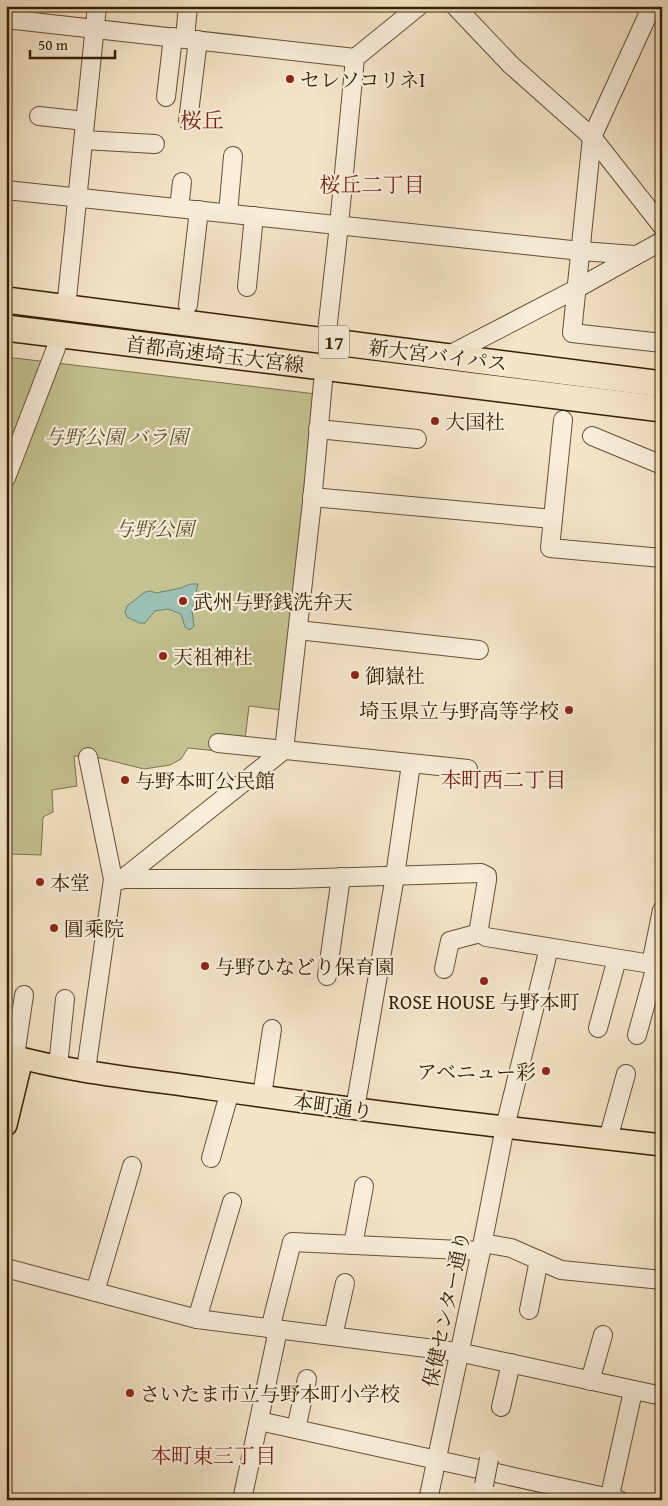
<svg xmlns="http://www.w3.org/2000/svg" width="668" height="1506" font-family="'Gentium Book Plus','Noto Serif JP',serif">
<style>
.green{fill:#c3c290;stroke:#7c7148}
.water{fill:#9cbfb4;stroke:#737f6c}
.lines{fill:none;stroke-linecap:round;stroke-linejoin:round}
.minor-casing{stroke:#655132;stroke-width:20}
.major-casing{stroke:#352000;stroke-width:24}
.highway-casing{stroke:#352000;stroke-width:28}
.minor{stroke:#f8eedb;stroke-width:18}
.major{stroke:#f4e5c8;stroke-width:21}
.highway{stroke:#f4e5c8;stroke-width:25}
.minor-bridge-casing{stroke:#655132;stroke-width:20;stroke-linecap:butt}
.minor-bridge{stroke:#f8eedb;stroke-width:18}
.poi-dot{fill:#8f2418;stroke:#f8eedb;stroke-width:2}
.labels{text-anchor:middle;dominant-baseline:central;stroke-width:4.5;stroke-linejoin:round;paint-order:stroke}
.shield{fill:#f8eedb;stroke:#705e42;stroke-width:1}
.shield-label{font-size:19px;font-weight:bold;fill:#352000}
.poi-label{font-size:20px;fill:#352000;stroke:#f8eedb;text-anchor:start}
.street-label{font-size:20px;fill:#352000;stroke:#f8eedb}
.park-label{font-size:20px;font-style:italic;fill:#60512b;stroke:#f8eedb}
.neighbourhood-label{font-size:21px;fill:#7a1f14;stroke:#f8eedb}
.quarter-label{font-size:22px;fill:#7a1f14;stroke:#f8eedb}
</style>
<rect width="100%" height="100%" fill="#f4e5c8"/>
<filter id="stains"><feTurbulence type="fractalNoise" baseFrequency=".004" numOctaves="4"/><feColorMatrix values="0 0 0 0 .2 0 0 0 0 .09 0 0 0 0 .02 0 0 0 .5 -.17"/></filter>
<radialGradient id="worn" r=".72"><stop offset=".6" stop-color="#630" stop-opacity="0"/><stop offset="1" stop-color="#630" stop-opacity=".3"/></radialGradient>
<polygon class="green" points="6,357 316,394 282,710 249,706 245,740 217,751 188,748 181,759 170,765 144,769 96,757 74,756 77,786 52,790 53,812 43,817 41,855 10,854 6,909"/>
<polygon class="water" points="190,584 198,584 192,611 194,626 190,630 185,627 181,614 168,609 155,611 145,623 139,623 127,617 125,612 127,606 145,592 151,591 156,593 181,588"/>
<g class="lines">
<defs>
<g id="minor">
<polyline points="455,6 511,65 592,137 662,226"/>
<polyline points="652,6 592,137 572,333 662,343"/>
<polyline points="6,19 355,58"/>
<polyline points="185,38 188,6"/>
<polyline points="166,97 173,37"/>
<polyline points="39,116 85,121"/>
<polyline points="188,121 198,40"/>
<polyline points="84,140 155,144"/>
<polyline points="6,190 581,251 635,255"/>
<polyline points="179,208 182,182"/>
<polyline points="228,213 233,156"/>
<polyline points="247,287 254,216"/>
<polyline points="188,305 199,210"/>
<polyline points="66,308 97,6"/>
<polyline points="326,340 339,225 355,58 419,6"/>
<polyline points="447,356 576,289 662,241"/>
<polyline points="563,420 550,548 662,558"/>
<polyline points="318,429 417,439"/>
<polyline points="592,436 662,465"/>
<polyline points="6,478 56,348"/>
<polyline points="312,497 553,519"/>
<polyline points="298,630 479,650"/>
<polyline points="218,743 468,769"/>
<polyline points="113,879 290,879 481,873 487,876 487,880 479,928 480,933 486,937 651,964 662,967"/>
<polyline points="121,880 284,750 312,502 323,382"/>
<polyline points="651,964 662,910"/>
<polyline points="444,969 450,941 480,933"/>
<polyline points="327,976 341,877"/>
<polyline points="598,1028 617,959"/>
<polyline points="637,1035 656,966"/>
<polyline points="15,1056 24,995"/>
<polyline points="58,1066 65,999"/>
<polyline points="86,1070 113,879 88,757"/>
<polyline points="262,1096 272,1029"/>
<polyline points="355,1109 395,876 411,764"/>
<polyline points="608,1139 626,1074"/>
<polyline points="211,1158 230,1091"/>
<polyline points="483,1243 511,1248 561,1270 662,1280"/>
<polyline points="353,1245 364,1186"/>
<polyline points="6,1268 197,1319 458,1352 662,1396"/>
<polyline points="95,1292 132,1166"/>
<polyline points="529,1310 539,1260"/>
<polyline points="197,1319 232,1202"/>
<polyline points="270,1329 292,1242 481,1251"/>
<polyline points="333,1336 345,1283"/>
<polyline points="590,1381 603,1335"/>
<polyline points="501,1407 511,1363"/>
<polyline points="259,1421 619,1500"/>
<polyline points="296,1429 307,1379"/>
<polyline points="242,1500 278,1330"/>
<polyline points="428,1500 481,1251 505,1127 549,948"/>
<polyline points="609,1500 633,1391"/>
</g>
<g id="major">
<path d="M6,1054c66,19 137,25 205,35 150,22 300,39 451,56"/>
<polyline points="6,1125 22,1059"/>
</g>
<g id="highway">
<polyline points="6,300 662,384"/>
<polyline points="6,328 662,409"/>
</g>
</defs>
<use href="#minor" class="minor-casing"/>
<use href="#major" class="major-casing"/>
<use href="#highway" class="highway-casing"/>
<use href="#minor" class="minor"/>
<use href="#major" class="major"/>
<use href="#highway" class="highway"/>
<defs>
<polyline id="minor-bridge" points="484,1485 489,1459"/>
</defs>
<use href="#minor-bridge" class="minor-bridge-casing"/>
<use href="#minor-bridge" class="minor-bridge"/>
</g>
<g class="poi-dot">
<circle cx="290" cy="79" r="5"/>
<circle cx="435" cy="421" r="5"/>
<circle cx="183" cy="601" r="5"/>
<circle cx="163" cy="656" r="5"/>
<circle cx="355" cy="675" r="5"/>
<circle cx="569" cy="710" r="5"/>
<circle cx="125" cy="780" r="5"/>
<circle cx="40" cy="882" r="5"/>
<circle cx="54" cy="928" r="5"/>
<circle cx="205" cy="966" r="5"/>
<circle cx="484" cy="981" r="5"/>
<circle cx="546" cy="1071" r="5"/>
<circle cx="130" cy="1393" r="5"/>
</g>
<g class="labels">
<rect class="shield" x="319" y="325.5" width="30" height="33" rx="4"/>
<g class="shield-label">
<text x="334" y="342">17</text>
</g>
<g class="poi-label">
<text x="300" y="79">セレソコリネⅠ</text>
<text x="445" y="421">大国社</text>
<text x="193" y="601">武州与野銭洗弁天</text>
<text x="173" y="656">天祖神社</text>
<text x="365" y="675">御嶽社</text>
<text x="559" y="710" text-anchor="end">埼玉県立与野高等学校</text>
<text x="135" y="780">与野本町公民館</text>
<text x="50" y="882">本堂</text>
<text x="64" y="928">圓乘院</text>
<text x="215" y="966">与野ひなどり保育園</text>
<text x="484" y="1001" text-anchor="middle">ROSE HOUSE 与野本町</text>
<text x="536" y="1071" text-anchor="end">アベニュー彩</text>
<text x="140" y="1393">さいたま市立与野本町小学校</text>
</g>
<g class="street-label">
<text transform="translate(215 354) rotate(7)">首都高速埼玉大宮線</text>
<text transform="translate(438 355) rotate(7)">新大宮バイパス</text>
<text transform="translate(333 1106) rotate(8)">本町通り</text>
<text transform="translate(446 1309) rotate(-78)">保健センター通り</text>
</g>
<g class="park-label">
<text x="116" y="436">与野公園 バラ園</text>
<text x="154" y="528">与野公園</text>
</g>
<g class="neighbourhood-label">
<text x="372" y="184">桜丘二丁目</text>
<text x="503" y="779">本町西二丁目</text>
<text x="213" y="1455">本町東三丁目</text>
</g>
<g class="quarter-label">
<text x="202" y="120">桜丘</text>
</g>
</g>
<rect width="668" height="1506" fill="none" stroke="#f4e5c8" stroke-width="25"/>
<rect x="8" y="8" width="653" height="1491" fill="none" stroke="#352000" stroke-width="2.5"/>
<rect x="12" y="12" width="643" height="1481" fill="none" stroke="#352000"/>
<path d="M30 50v8h85v-8" fill="none" stroke="#352000" stroke-width="2.5"/>
<text x="38" y="50" font-size="15" fill="#352000" stroke="#f8eedb" stroke-width="4" paint-order="stroke">50 m</text>
<rect width="100%" height="100%" filter="url(#stains)"/>
<rect width="100%" height="100%" fill="url(#worn)"/>
</svg>
